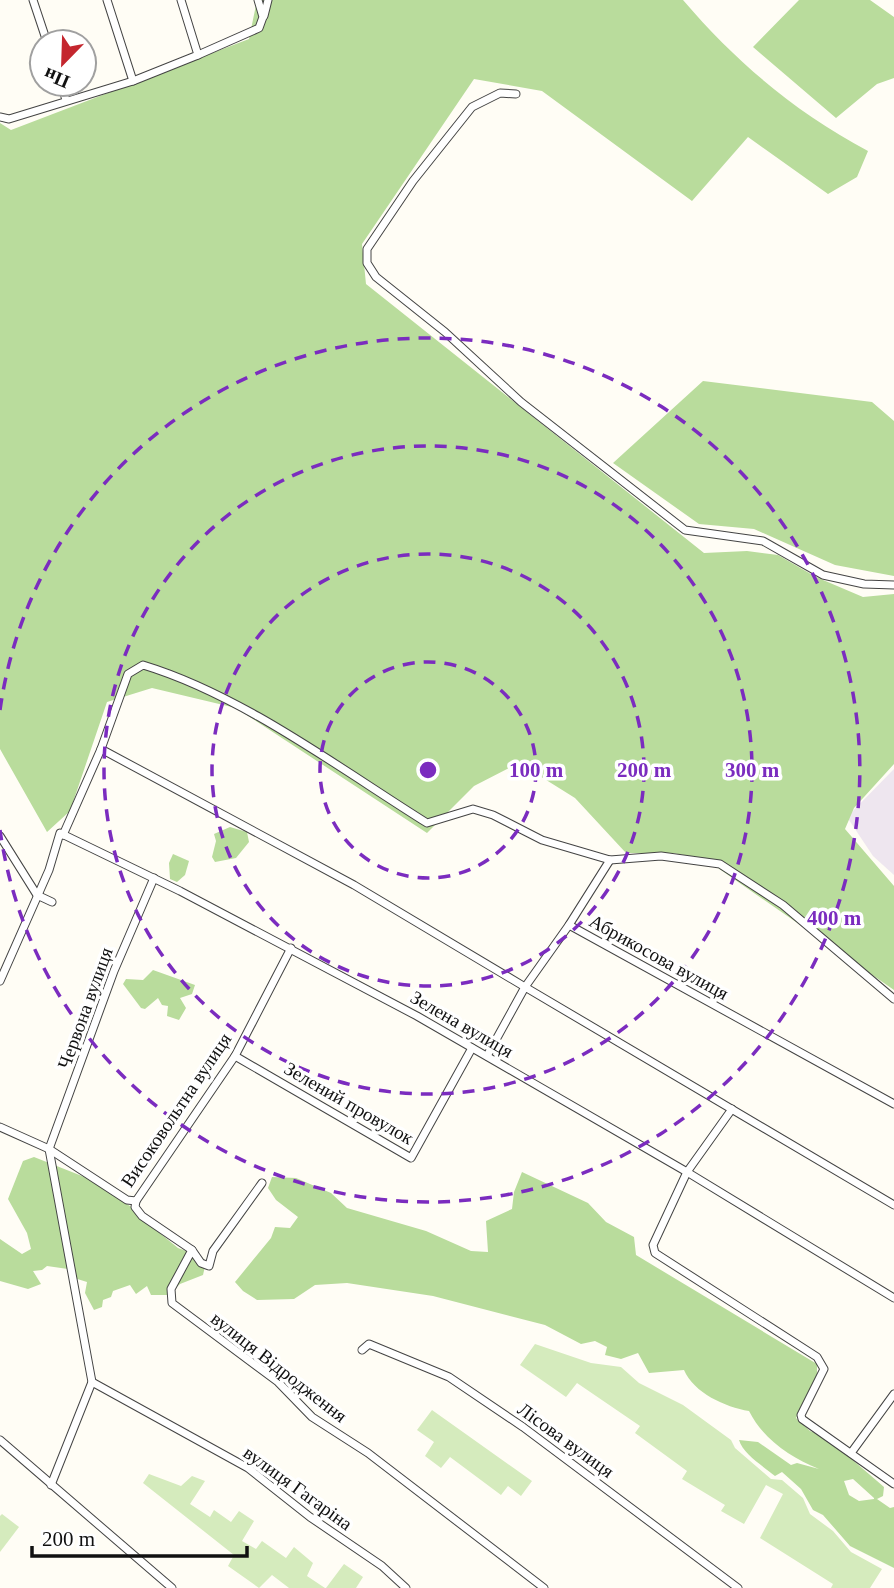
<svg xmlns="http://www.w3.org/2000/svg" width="894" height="1588" font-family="'Times New Roman',serif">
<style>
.industrial{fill:#eee6ef}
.green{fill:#d5ebbd}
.forest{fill:#b9dc9c;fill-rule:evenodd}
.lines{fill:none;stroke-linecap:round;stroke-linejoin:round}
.minor-casing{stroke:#444;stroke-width:9}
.minor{stroke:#fff;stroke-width:7}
.ring{fill:none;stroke:#7b2cbf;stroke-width:3.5;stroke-dasharray:12 9}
.labels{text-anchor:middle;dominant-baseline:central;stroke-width:7;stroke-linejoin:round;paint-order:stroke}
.street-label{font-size:19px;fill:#111;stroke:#fff}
.centre{fill:#7b2cbf;stroke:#fff;stroke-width:3.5}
.ring-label{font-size:21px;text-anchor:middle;font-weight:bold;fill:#7b2cbf;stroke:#fff;stroke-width:7;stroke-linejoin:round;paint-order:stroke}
</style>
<rect width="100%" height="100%" fill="#fffdf5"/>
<polygon class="industrial" points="894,769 894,875 873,856 847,817"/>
<g class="green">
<polygon points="535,1344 591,1363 621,1367 639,1383 683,1405 731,1440 735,1448 771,1479 782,1480 803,1498 810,1514 833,1531 851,1552 882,1569 870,1588 831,1588 833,1584 760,1538 783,1494 766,1485 744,1524 721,1511 725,1505 682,1479 687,1471 635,1433 640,1426 577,1383 566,1397 520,1365"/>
<polygon points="432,1410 532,1481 521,1496 508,1486 501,1495 450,1457 441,1468 425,1456 434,1442 417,1430"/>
<polygon points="149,1474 181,1486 192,1476 205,1481 190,1504 210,1517 214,1510 231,1522 239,1511 254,1521 242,1541 256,1549 262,1541 286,1558 294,1547 313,1563 307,1576 325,1588 289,1588 272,1575 259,1588 228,1566 234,1555 143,1483"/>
<polygon points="2,1514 19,1527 0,1552 0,1516"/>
<polygon points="344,1564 363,1577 356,1588 326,1588"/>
</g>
<g class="forest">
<path d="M257,0h426c54,63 112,112 185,151l-11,26 -29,17 -80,-57 -56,64 -150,-110 -68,-12 -112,165 4,40 338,269 43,-2 31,4 38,22 47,20 31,-3v170l-40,44 -9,21 49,57v104l-189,-131 -32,-6h-47l-51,-55 -56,-35 -45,23 -47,47 -191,-125 -84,-20 -45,14 -37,109 -23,21 -47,-83v-626l11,7 238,-91z"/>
<polygon points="799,0 870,0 894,17 894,78 877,84 836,118 753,47"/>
<polygon points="703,381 872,402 894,421 894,576 835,565 754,529 699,524 613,463"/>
<polygon points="230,827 247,832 249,842 236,858 215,862 212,857 216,841 214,834"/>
<polygon points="173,854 189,861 185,875 177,882 170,879 169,863"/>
<polygon points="153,970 195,985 192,994 180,998 186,1008 179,1020 167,1016 168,1006 162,1005 158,998 145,1009 141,1008 123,984 126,979 143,980"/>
<polygon points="34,1157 87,1178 136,1210 140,1217 178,1248 202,1257 206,1262 203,1275 180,1284 168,1295 151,1295 147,1286 136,1294 130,1285 113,1291 111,1297 103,1300 102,1307 94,1310 85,1293 87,1282 71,1277 68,1269 47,1266 42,1270 33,1271 41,1284 28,1289 0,1281 0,1239 22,1254 31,1249 27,1233 8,1199 23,1161"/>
<path d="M522,1172l66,31 18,19 28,15 2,18 181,109v14l-21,40 14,13 16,6 58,50 -1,9 -6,3 13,9 4,-1v61l-44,-22 -27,-31 -10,-5 -12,-21 -19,-17 -7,4c-12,-10 -32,-22 -36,-36l19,2 33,23 6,-2 22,6c-29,-12 -56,-30 -70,-58 -24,-4 -55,-18 -65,-41l-35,3 -11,-20 -17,6 -16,-4 2,-8 -12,-6 -14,3 -36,-19 -112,-29 -86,-13 -32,2 -21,14 -37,1 -14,-9 -8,-9 36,-44 4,-11 15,1 8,-11 -22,-17 -8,-12 4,-11 24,1 35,15 16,15 79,23 45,20 17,1 -2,-31 26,-12 2,-17zM853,1479l21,19v1l-15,2 -10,-6 -5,-14z"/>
</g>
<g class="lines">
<defs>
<g id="minor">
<polyline points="33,0 47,42"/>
<polyline points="107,0 133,81"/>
<polyline points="264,16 268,0"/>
<polyline points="198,55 259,28 263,17 258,0"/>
<polyline points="61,84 66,100"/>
<polyline points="516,94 500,93 472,107 413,181 367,249 367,263 376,277 445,332 521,402 685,530 763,541 823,575 864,584 894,585"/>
<polyline points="0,117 9,119 133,81 198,55 181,0"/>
<polyline points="101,749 354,885 525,987 569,925 894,1104"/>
<path d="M63,835l38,-86 27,-75 15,-9c99,30 196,103 284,158l46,-14 20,6 49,25 68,20 51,-4 59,8 63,41 111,94"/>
<polyline points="0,836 37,895 52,902"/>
<polyline points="569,925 610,860"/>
<polyline points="0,981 49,870 60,833 180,891 417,1016 687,1172 894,1298"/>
<polyline points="235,1056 411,1158 472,1048"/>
<polyline points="487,1056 525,987 894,1205"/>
<polyline points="732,1109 687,1172 653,1245 655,1253 817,1357 824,1369 801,1415 802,1419 894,1484"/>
<polyline points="0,1127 49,1149 127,1200 136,1201 235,1056 291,948"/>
<polyline points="49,1149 92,1382 51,1485"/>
<polyline points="49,1149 114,971 154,878"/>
<polyline points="262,1183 213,1251 209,1266 201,1263 192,1250 171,1289 172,1303 278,1382 312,1417 368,1453 544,1588"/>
<polyline points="136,1201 135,1207 142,1216 192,1250"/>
<polyline points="362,1350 369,1344 449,1377 523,1427 738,1588"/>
<polyline points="92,1382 248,1468 310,1517 382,1566 406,1588"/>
<polyline points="0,1440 172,1588"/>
<polyline points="851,1453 894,1394"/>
</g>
</defs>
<use href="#minor" class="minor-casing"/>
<use href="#minor" class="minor"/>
</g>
<g class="ring">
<circle cx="428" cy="770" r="108"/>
<circle cx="428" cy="770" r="216"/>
<circle cx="428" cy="770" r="324"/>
<path d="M0 710A432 432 0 1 1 0 830"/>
</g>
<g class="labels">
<g class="street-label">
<text transform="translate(659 957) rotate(29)">Абрикосова вулиця</text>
<text transform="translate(85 1008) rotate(-70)">Червона вулиця</text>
<text transform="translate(462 1024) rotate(30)">Зелена вулиця</text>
<text transform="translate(349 1103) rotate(30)">Зелений провулок</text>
<text transform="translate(176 1110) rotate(-56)">Високовольтна вулиця</text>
<text transform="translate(279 1367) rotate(38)">вулиця Відродження</text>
<text transform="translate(566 1440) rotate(36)">Лісова вулиця</text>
<text transform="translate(298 1488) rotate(36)">вулиця Гагаріна</text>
</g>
</g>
<circle cx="428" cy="770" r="10" class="centre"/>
<g class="ring-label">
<text x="536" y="777">100 m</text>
<text x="644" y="777">200 m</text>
<text x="752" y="777">300 m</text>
<text x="834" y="925">400 m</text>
</g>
<g transform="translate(63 63) rotate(203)"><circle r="33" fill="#ffffff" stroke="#a0a0a0" stroke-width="2"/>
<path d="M0-5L12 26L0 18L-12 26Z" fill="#c4262e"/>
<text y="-10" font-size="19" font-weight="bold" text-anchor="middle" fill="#111111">Пн</text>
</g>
<path d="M32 1546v10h215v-10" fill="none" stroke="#111111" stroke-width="3.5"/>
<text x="42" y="1546" font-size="21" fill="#111111" stroke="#ffffff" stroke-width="5" paint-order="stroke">200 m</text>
</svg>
